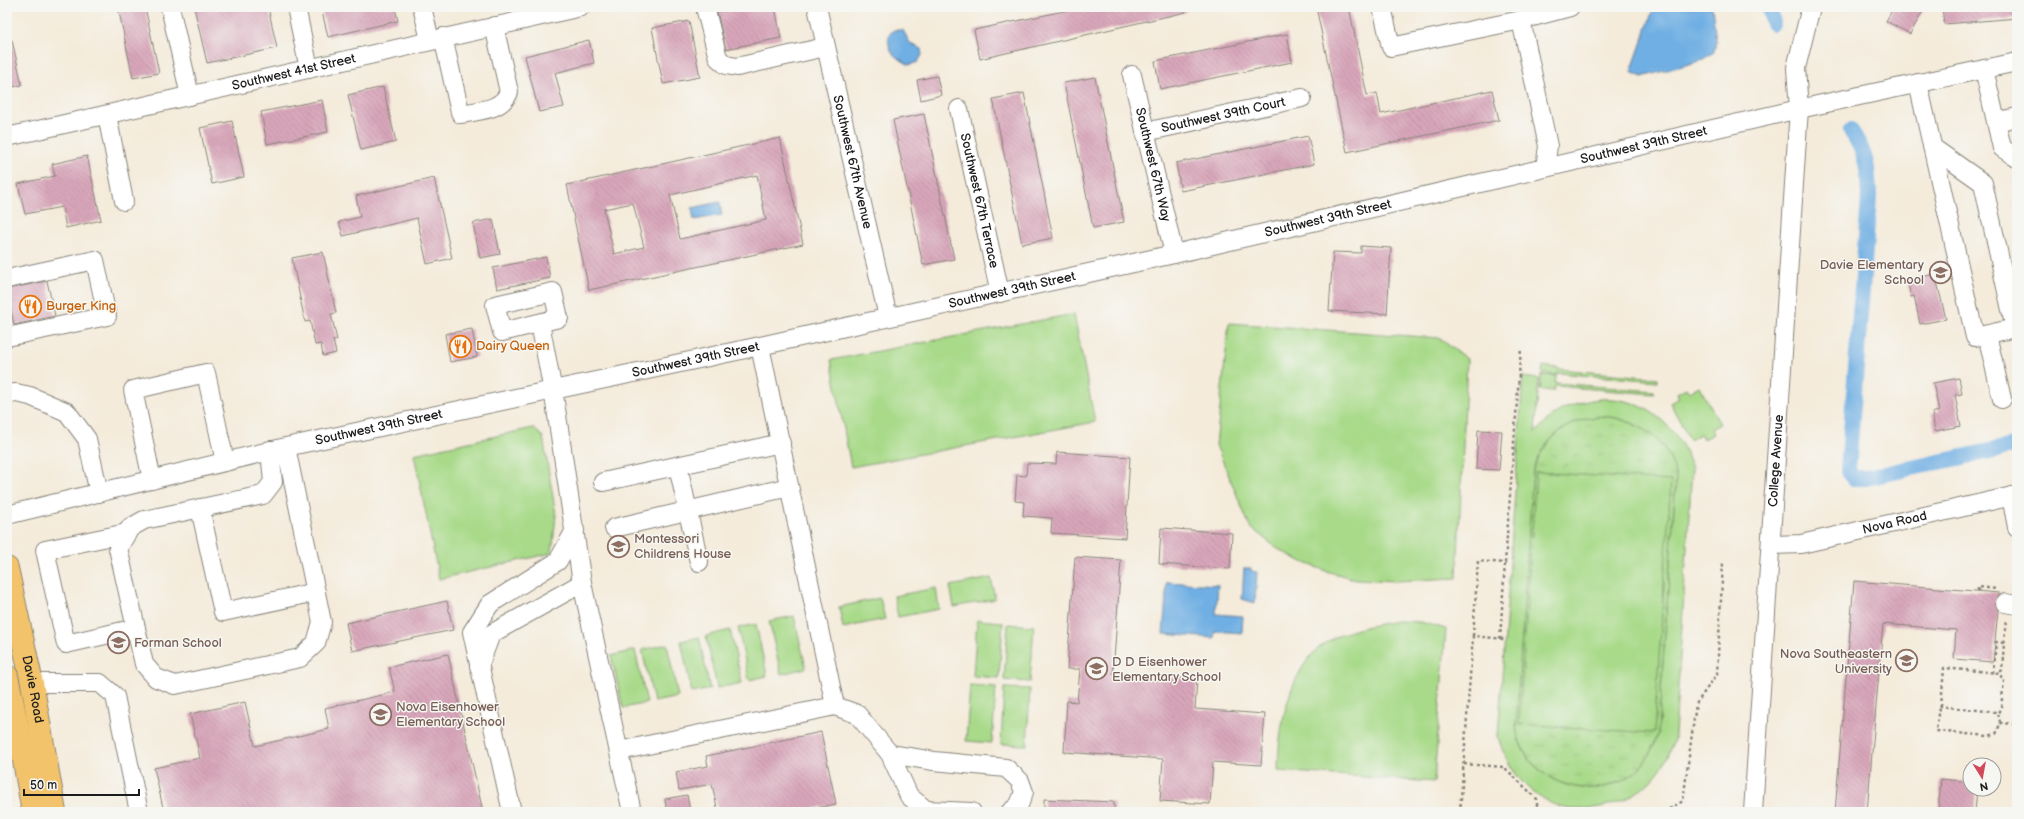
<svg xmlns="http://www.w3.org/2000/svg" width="2024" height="819" font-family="'Balsamiq Sans',sans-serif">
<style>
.grass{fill:url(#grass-tufts);stroke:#627b52}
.garden{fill:#a8da89;stroke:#627b52;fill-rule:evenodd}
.water{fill:#70afe3;stroke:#466680}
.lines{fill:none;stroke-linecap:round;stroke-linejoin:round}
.canal{stroke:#70afe3;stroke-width:16}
.building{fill:url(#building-back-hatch);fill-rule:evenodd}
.minor-casing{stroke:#88847b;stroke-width:20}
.major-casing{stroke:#88847b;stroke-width:24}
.path{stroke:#88847b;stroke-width:2.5;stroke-dasharray:3 3;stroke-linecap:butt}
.minor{stroke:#fff;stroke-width:18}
.major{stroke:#f2c36a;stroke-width:22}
.labels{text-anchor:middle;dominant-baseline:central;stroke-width:3;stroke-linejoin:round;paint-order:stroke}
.street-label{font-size:13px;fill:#1c1c1c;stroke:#f6f6f2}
.education-label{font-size:13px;fill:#785e54;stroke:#f6f6f2;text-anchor:start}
.food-label{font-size:13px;fill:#c56008;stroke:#f6f6f2;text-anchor:start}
</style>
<defs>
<pattern id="grass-tufts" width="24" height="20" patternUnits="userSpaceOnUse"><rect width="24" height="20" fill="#a8da89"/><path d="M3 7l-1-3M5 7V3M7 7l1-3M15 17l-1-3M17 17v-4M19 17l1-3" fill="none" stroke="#90ba76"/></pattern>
<pattern id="building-back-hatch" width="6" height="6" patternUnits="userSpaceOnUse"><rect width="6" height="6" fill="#d8a6ba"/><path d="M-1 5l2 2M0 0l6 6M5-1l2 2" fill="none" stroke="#b98e9f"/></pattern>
</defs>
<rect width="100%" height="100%" fill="#f6f6f2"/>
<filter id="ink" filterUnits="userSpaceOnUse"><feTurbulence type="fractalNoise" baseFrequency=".025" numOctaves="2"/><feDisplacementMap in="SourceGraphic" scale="8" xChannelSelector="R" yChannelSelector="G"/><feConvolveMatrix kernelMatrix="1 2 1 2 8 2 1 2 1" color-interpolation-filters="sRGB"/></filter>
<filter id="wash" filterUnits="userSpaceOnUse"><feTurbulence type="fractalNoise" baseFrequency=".012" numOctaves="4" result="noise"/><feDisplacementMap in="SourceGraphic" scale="16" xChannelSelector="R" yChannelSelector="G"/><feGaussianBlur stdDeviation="0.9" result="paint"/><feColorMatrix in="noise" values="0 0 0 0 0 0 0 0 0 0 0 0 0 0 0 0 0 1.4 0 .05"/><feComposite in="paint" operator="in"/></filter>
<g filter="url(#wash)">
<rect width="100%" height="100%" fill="#f4ebda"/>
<path class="grass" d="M1605,416c36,5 67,26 71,64l-18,254c-4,10 -8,21 -15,30 -39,46 -119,23 -127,-38l17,-256c14,-35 34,-51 72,-54z"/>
<g class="garden">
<polygon points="1074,314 1095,422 851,467 831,360"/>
<polygon points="1229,323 1439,338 1467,359 1457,578 1396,581 1355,579 1326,571 1300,561 1278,549 1250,527 1216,445"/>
<polygon points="1543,366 1558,368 1558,369 1658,378 1658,381 1557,373 1557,375 1542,373"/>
<polygon points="1541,375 1556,376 1555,383 1654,391 1654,394 1555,386 1554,391 1540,390"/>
<path d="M1523,377l16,2 -4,54c7,-7 14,-16 23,-21 6,-4 15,-7 22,-9 51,-16 97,16 112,65l-17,267c-9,41 -40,68 -82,73 -9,1 -19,2 -28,0 -34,-8 -59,-39 -67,-72zM1605,416c36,5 67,26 71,64l-18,254c-4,10 -8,21 -15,30 -39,46 -120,23 -127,-38l17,-256c14,-35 34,-51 72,-54z"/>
<polygon points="1699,386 1720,424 1711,429 1713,434 1703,439 1700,434 1690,440 1670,403 1679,398 1677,393 1686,388 1689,392"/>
<polygon points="533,428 543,437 556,515 552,553 439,579 414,454"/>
<polygon points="1536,472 1671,481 1654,733 1519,724"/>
<polygon points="991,578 995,599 954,607 950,586"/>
<polygon points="936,588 939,609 898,617 894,596"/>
<polygon points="880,598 885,619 843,628 839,607"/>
<polygon points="794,616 806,668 781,674 769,621"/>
<polygon points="977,620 1003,622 999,678 973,676"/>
<path d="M1398,621l23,1 25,7 -12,153 -156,-11c0,-41 10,-102 47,-128 21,-14 48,-18 73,-22z"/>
<polygon points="756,624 767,676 749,680 738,628"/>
<polygon points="1008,624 1034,626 1030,682 1004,680"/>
<polygon points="730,630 742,683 717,688 706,636"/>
<polygon points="699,637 710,689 692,693 681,641"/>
<polygon points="667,644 678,697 654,702 642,650"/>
<polygon points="635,650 647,703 623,708 611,656"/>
<polygon points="970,685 996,687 992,743 966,741"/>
<polygon points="1004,688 1030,689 1027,745 1001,744"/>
</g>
<g class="water">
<polygon points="1654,7 1712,7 1716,41 1714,52 1700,61 1642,77 1631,72"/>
<path d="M894,30h9l7,13 11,6 1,6 -4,7 -9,3c-4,-3 -10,-6 -14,-9 -7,-7 -10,-21 -1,-26z"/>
<polygon points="720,202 722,215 694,220 692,208"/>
<polygon points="1244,568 1251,568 1251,571 1257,572 1255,603 1242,599"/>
<polygon points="1167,582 1218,585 1216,614 1243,616 1242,633 1215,631 1214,638 1163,634"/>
</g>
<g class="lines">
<g class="canal">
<polyline points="1769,7 1773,23"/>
<path d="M1851,131c17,25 17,38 18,67l-21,272 5,8h13l151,-33"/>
</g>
</g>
<g id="blocks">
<g class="building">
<polygon points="118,7 145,7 159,73 133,78"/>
<polygon points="194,7 268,7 277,48 207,63"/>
<polygon points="321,7 395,7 398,21 328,37"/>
<polygon points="742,7 775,7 781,38 726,49 717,12"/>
<polygon points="1083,7 1185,7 1186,12 980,59 974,30"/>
<polygon points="1316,7 1349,7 1367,95 1377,93 1381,114 1492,90 1499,120 1347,152"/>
<polygon points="1894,7 1925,7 1910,34 1886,21"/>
<polygon points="1942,7 2017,7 2017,18 1944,24"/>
<polygon points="689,21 700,77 663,84 652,28"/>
<polygon points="1287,34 1292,62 1160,89 1155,61"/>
<polygon points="7,40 12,40 22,85 7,88"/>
<polygon points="589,40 594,63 555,73 564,107 539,112 525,56"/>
<polygon points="937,76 941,95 921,100 917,80"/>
<polygon points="1095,77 1124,222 1093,228 1064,83"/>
<polygon points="383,87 396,142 361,150 348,95"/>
<polygon points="1024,93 1053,238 1022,244 993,99"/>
<polygon points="322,100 328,132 267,144 261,112"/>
<polygon points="924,114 954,259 923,265 893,120"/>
<polygon points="232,121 244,177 212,184 200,128"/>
<polygon points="1308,136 1314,164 1181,191 1176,163"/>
<path d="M780,138l23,106 -214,46 -22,-105zM757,175l9,45 -86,19 -10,-44zM633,203l11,44 -30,7 -10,-45z"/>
<polygon points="87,156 101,220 66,228 62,207 25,214 18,184 55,176 52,164"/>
<polygon points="434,178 452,258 427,264 417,218 343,236 339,222 360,217 356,196"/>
<polygon points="493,219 500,254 480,258 473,223"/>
<polygon points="1361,246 1391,248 1387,314 1329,311 1333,252 1361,253"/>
<polygon points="323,252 336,313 331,314 337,340 333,340 336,353 323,356 321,344 315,345 310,321 305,322 292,258"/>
<polygon points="546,257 550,278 497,289 493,268"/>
<polygon points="1935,274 1946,319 1920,324 1914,296 1911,297 1907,280"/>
<polygon points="47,281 55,316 14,325 7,289"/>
<polygon points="472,329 477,357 450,362 445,334"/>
<polygon points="1959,378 1962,394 1955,395 1961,426 1935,431 1932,413 1939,411 1933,383"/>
<polygon points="1478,430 1502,431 1499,470 1476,469"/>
<polygon points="1057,452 1130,457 1125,538 1051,533 1052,518 1023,516 1024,502 1015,501 1017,475 1026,476 1027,463 1056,464"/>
<polygon points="1161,528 1232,533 1230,569 1159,564"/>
<polygon points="1075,557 1121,560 1113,674 1197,679 1195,709 1265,714 1261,765 1213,762 1210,804 1160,801 1163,759 1064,752 1067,701 1077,702 1080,669 1067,669"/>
<polygon points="1854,581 1999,593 1995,602 1998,610 1993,662 1954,659 1956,630 1883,624 1867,812 1835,812"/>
<polygon points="447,601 453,630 352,651 346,623"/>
<polygon points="448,654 483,812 164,812 154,768 200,758 190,714 245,702 255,746 329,729 325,708 395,692 389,667"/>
<polygon points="821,732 836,804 797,812 718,812 712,784 679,790 676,772 708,766 706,756"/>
<polygon points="1941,779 1970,782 1970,789 1977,789 1975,812 1938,812"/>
<polygon points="687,795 690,812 667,812 665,799"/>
<polygon points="1044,799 1114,802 1114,812 1044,812"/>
</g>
</g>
</g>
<g filter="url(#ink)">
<use href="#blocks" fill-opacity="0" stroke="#88847b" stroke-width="1"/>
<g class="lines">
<defs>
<g id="minor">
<polyline points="170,7 190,96"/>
<polyline points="296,7 309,69"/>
<polyline points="422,7 430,40"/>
<polyline points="705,7 718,58 726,65 737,67 825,47"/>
<path id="s1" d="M817,7l71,310"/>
<polyline points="1382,7 1391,47 1521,20 1570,7"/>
<polyline points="1521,20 1548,146 1545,168"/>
<path d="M443,37l17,75 1,2c19,-4 40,-3 48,-22l-15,-66"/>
<polyline points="1984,69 2002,148 2017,158"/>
<path id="s2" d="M1132,75l42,179"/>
<polyline points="1918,83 1975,337 2015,328 1983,183 1932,147"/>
<path id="s3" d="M959,109l41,184"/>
<polyline points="107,115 124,201"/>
<polyline points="1996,122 2017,117"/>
<path id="s4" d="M1145,132l157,-34"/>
<path id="s5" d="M7,137l574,-130"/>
<polyline points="7,279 95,260 107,316 7,337"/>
<polygon points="553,292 559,318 502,332 495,305"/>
<polyline points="540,323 555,402 582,583 632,812"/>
<polyline points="1987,335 2002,399"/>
<polyline points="7,394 16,393 30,396 67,412 87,439 99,493"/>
<polyline points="270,450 273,482 263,495 144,520 130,528 118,548 144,664 156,678 175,685 300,658 316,643 322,622 286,447"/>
<polyline points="678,466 699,562"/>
<polyline points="152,480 133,390 206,373 225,462"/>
<polyline points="603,482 781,443"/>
<polyline points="2011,496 2017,527"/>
<polyline points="200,508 223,612 316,592"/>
<path id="s6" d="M7,515l279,-68 474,-101 414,-92 625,-145 218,-47"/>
<polyline points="614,528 789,487"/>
<polyline points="127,533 45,550 66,644 136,628"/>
<path id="s7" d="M1771,545l30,-1 216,-49"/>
<polyline points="2005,603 2017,605"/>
<polyline points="479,666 491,634 582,583"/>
<polyline points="32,683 100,683 115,696 139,812"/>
<polyline points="835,706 857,714 890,754 909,796 926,810 972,812"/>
<polyline points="619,751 835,706 760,346"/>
<polyline points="890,754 934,761 1006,768 1020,781 1024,792 1019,805 1010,812"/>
<polyline points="512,812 472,632 490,604 558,561 575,530"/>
<path id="s8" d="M1753,812l44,-674 2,-29 -3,-41 15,-61"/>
</g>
<g id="major">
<path id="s9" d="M7,568l25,115 23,129"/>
<polyline points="7,676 20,738 33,812"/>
</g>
</defs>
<use href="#minor" class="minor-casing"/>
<use href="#major" class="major-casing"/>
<g class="path">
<polyline points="1978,591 1978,587 1997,589"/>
<polyline points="1473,636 1478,561 1505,563 1521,348"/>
<polyline points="1500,639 1505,563"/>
<polyline points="2004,643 2006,619"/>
<polyline points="1993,673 1996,642 2004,643 2002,670 1999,673"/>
<path d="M1939,706l57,6c6,6 4,14 0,22l-8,2 -52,-5z"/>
<polyline points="1941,706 1944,668 1999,673 2004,681 2001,707 1998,713"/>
<polyline points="2000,723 2017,724"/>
<polyline points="1464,764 1504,767 1537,799 1537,812"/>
<polyline points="1460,812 1473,636 1504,639"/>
<polyline points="1664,812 1683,801 1696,704 1717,674 1723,562"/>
</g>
<use href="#minor" class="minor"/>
<use href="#major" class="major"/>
</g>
</g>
<defs>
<symbol id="school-ring" viewBox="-11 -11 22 22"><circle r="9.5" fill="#f6f6f2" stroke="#8d6e63" stroke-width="1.5"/><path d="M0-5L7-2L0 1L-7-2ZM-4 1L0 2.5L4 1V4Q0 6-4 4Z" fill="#8d6e63"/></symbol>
<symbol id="restaurant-ring" viewBox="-11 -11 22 22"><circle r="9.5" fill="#f6f6f2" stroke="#e8710a" stroke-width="1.5"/><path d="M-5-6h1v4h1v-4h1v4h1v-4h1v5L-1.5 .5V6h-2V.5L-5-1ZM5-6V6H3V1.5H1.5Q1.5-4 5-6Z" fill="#e8710a"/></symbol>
<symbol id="university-ring" viewBox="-11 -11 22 22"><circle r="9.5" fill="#f6f6f2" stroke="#8d6e63" stroke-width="1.5"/><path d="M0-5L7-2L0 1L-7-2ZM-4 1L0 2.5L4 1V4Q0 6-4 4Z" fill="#8d6e63"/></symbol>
</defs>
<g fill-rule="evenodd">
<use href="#school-ring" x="1928" y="260" width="25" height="25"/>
<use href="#restaurant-ring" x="18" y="294" width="25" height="25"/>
<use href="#restaurant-ring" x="448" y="334" width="25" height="25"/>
<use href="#school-ring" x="606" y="534" width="25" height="25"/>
<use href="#school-ring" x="106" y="630" width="25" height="25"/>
<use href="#university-ring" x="1894" y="648" width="25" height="25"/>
<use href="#school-ring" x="1084" y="656" width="25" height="25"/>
<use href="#school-ring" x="368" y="702" width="25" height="25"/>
</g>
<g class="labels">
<g class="street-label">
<text stroke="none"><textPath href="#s5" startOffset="294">Southwest 41st Street</textPath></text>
<text stroke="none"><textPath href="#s4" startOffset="80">Southwest 39th Court</textPath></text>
<text stroke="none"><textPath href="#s6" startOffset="1678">Southwest 39th Street</textPath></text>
<text stroke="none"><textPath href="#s1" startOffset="159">Southwest 67th Avenue</textPath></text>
<text stroke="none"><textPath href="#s2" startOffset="92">Southwest 67th Way</textPath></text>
<text stroke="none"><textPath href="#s3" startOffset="94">Southwest 67th Terrace</textPath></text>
<text stroke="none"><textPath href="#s6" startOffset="1354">Southwest 39th Street</textPath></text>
<text stroke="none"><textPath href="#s6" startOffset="1030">Southwest 39th Street</textPath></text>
<text stroke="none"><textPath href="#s6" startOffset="706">Southwest 39th Street</textPath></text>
<text stroke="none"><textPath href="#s6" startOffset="382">Southwest 39th Street</textPath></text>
<text stroke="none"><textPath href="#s8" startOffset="352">College Avenue</textPath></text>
<text stroke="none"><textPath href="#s7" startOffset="126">Nova Road</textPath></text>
<text stroke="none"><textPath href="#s9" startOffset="124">Davie Road</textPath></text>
</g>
<g class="education-label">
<text x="1924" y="265" text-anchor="end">Davie Elementary<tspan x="1924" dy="15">School</tspan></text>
<text x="634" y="539">Montessori<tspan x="634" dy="15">Childrens House</tspan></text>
<text x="134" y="643">Forman School</text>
<text x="1892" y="654" text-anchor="end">Nova Southeastern<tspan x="1892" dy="15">University</tspan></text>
<text x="1112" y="662">D D Eisenhower<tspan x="1112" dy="15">Elementary School</tspan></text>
<text x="396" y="707">Nova Eisenhower<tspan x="396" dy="15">Elementary School</tspan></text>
</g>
<g class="food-label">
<text x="46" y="306">Burger King</text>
<text x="476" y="346">Dairy Queen</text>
</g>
</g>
<rect width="2024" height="819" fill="none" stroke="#f6f6f2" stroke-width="24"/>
<g transform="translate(1982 777) rotate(169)"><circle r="19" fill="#f6f6f2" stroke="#9f9f9c"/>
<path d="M0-3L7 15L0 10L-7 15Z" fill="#d1495b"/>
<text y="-6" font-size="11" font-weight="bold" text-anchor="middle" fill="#1c1c1c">N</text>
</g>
<path d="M24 789v6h115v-6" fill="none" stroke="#1c1c1c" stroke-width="2"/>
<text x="30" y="789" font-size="12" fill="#1c1c1c" stroke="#f6f6f2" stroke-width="3" paint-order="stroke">50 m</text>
</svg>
